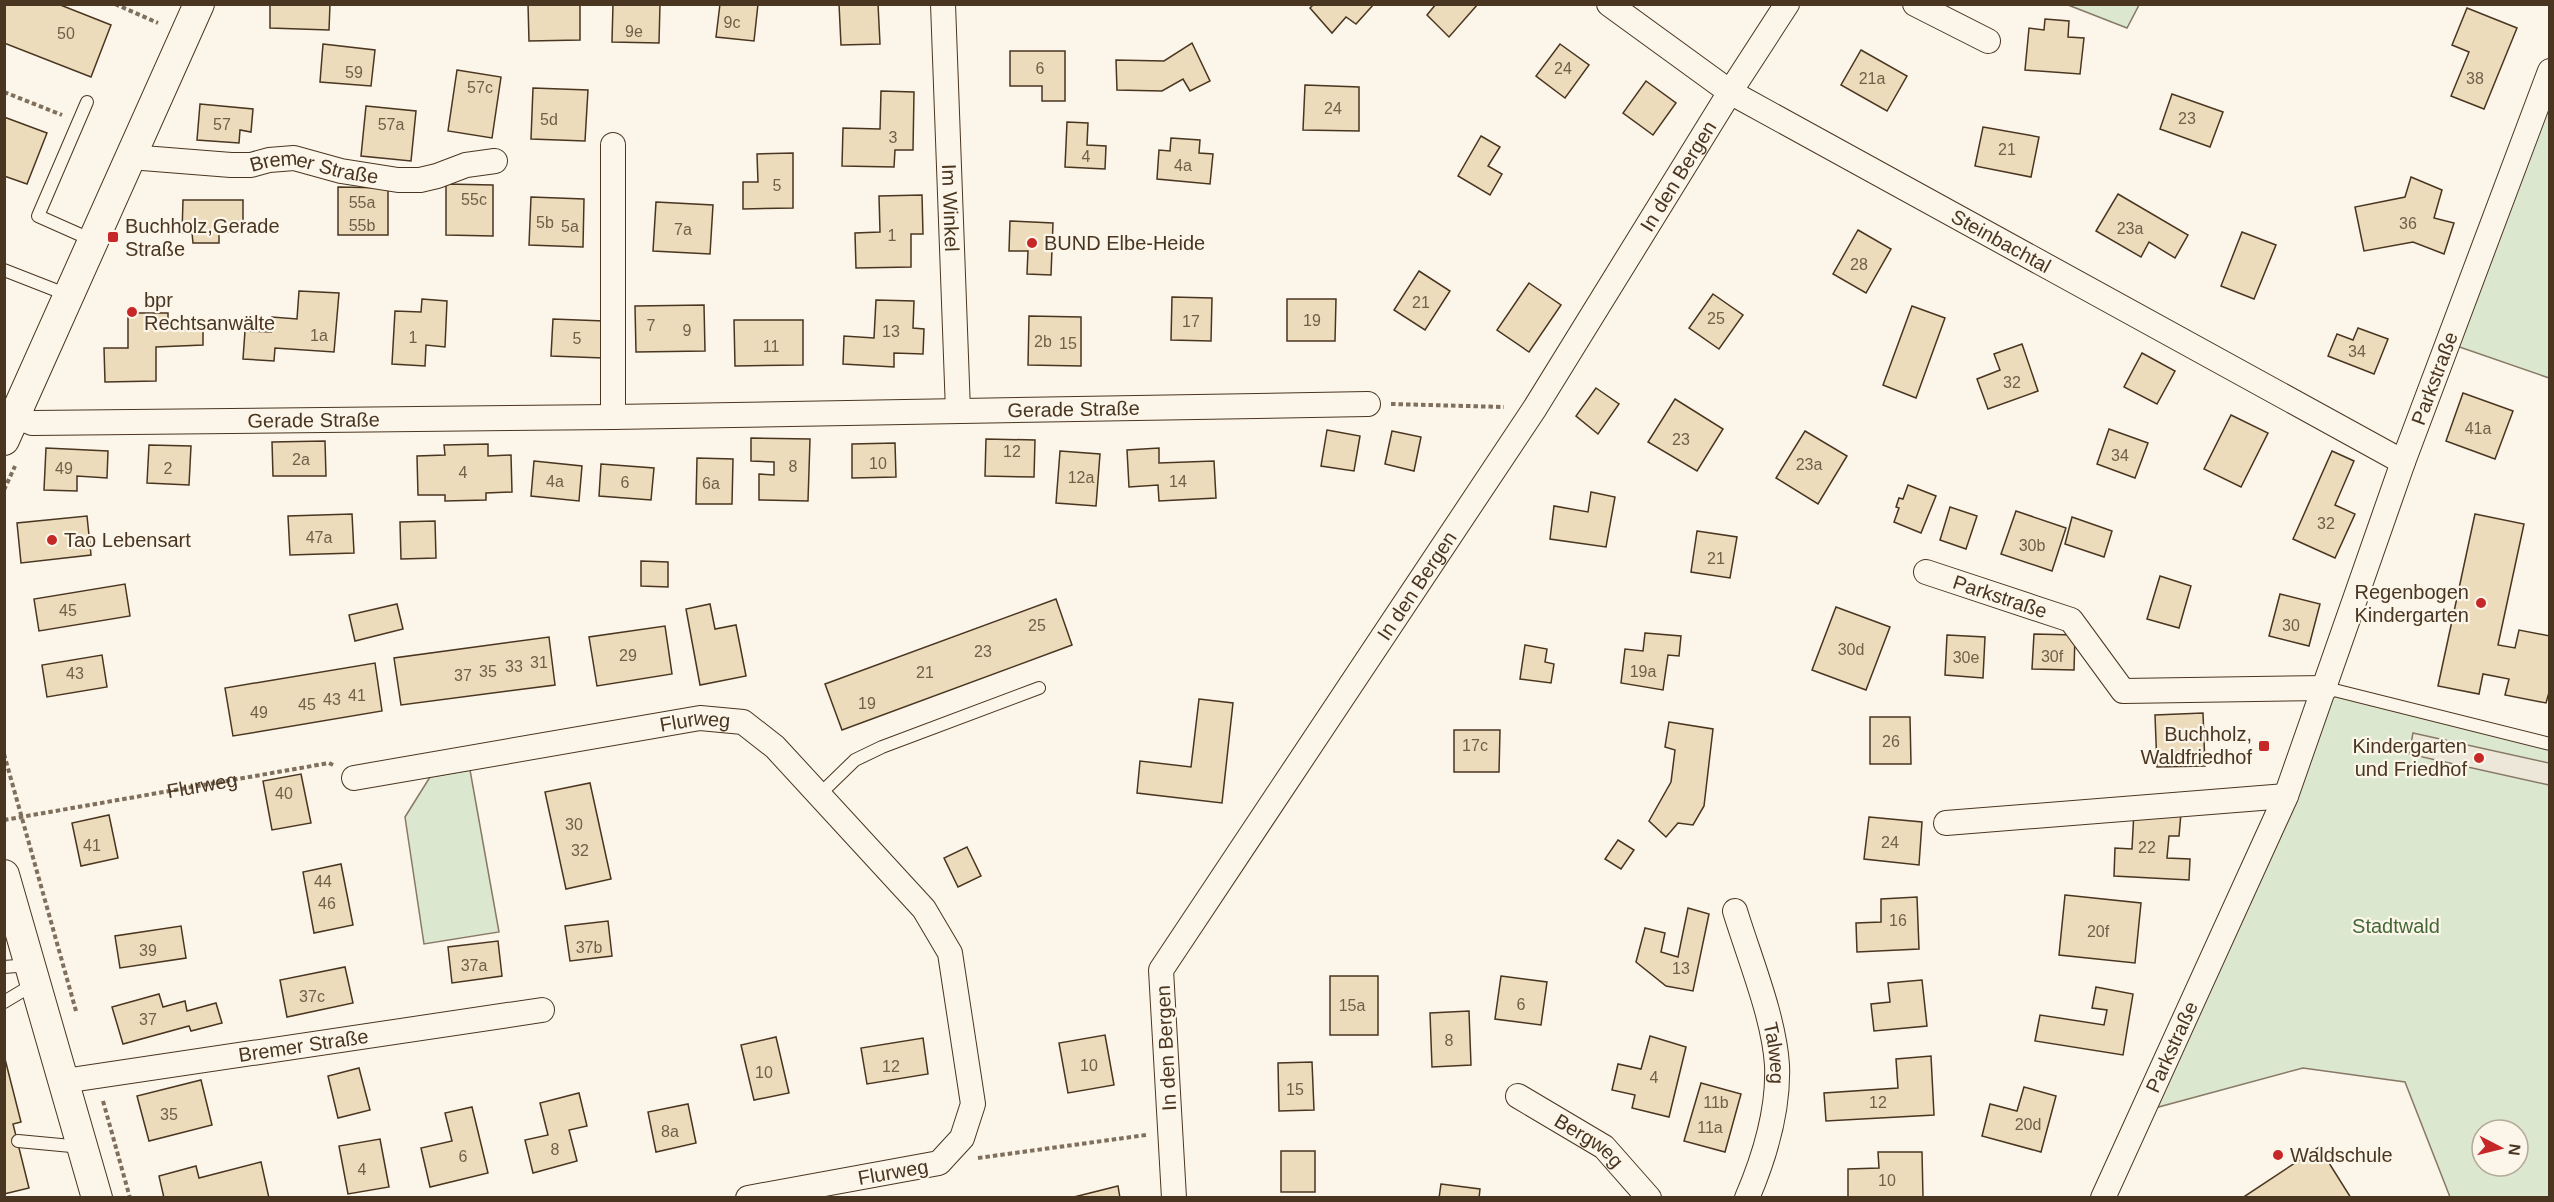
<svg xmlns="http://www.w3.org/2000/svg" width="2554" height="1202" font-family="Arial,sans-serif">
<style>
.green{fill:#dce7d0;stroke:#887966;stroke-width:1.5;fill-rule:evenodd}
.parking{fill:#ede7d9;stroke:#887966;stroke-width:1.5}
.building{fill:#ecdcbc;stroke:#4a3520;stroke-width:1.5}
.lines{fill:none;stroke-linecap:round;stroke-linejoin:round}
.service-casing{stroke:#4a3520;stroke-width:14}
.minor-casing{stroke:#4a3520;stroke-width:26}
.tertiary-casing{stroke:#4a3520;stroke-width:32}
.path{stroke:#7f6f5c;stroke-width:4;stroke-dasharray:4.5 3;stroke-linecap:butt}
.service{stroke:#fbf6e9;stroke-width:12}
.minor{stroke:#fbf6e9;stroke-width:24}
.tertiary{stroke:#fbf6e9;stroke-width:30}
.poi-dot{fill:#c62828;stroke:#fbf6e9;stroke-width:2}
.labels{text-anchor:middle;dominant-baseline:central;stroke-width:4.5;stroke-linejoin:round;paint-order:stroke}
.number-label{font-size:16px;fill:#725f47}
.street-label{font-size:20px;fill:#4a3520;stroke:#fbf6e9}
.poi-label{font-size:20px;fill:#4a3520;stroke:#fbf6e9;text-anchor:start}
.park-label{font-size:20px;fill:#436837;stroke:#fbf6e9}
</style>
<rect width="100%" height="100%" fill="#fbf6e9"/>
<g class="green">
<polygon points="2068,5 2139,4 2139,5 2127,28"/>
<polygon points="2549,71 2549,378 2448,343"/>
<path d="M2326,688l223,56v453h-99l-45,-115 -102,-14 -163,44zM2482,1130h36v36h-36z"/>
<polygon points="470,770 499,932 424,944 405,817 430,777"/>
</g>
<polygon class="parking" points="2413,733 2549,763 2549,785 2409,754"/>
<g class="building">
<polygon points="4,4 58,4 111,25 91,77 4,43"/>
<polygon points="270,4 330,4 329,30 270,28"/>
<polygon points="528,4 580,4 580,40 529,41"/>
<polygon points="613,4 660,4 659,43 612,42"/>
<polygon points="720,4 758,4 754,41 716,37"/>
<polygon points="839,4 878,4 880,44 841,45"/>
<polygon points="1314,4 1374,4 1356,24 1346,17 1332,33 1310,8"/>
<polygon points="1436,4 1478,4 1449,37 1427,15"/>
<polygon points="2467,8 2517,28 2484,109 2451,96 2469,52 2452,45"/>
<polygon points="2045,19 2069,21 2068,37 2084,38 2080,74 2025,70 2029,28 2044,30"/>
<polygon points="1192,43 1210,81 1190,91 1183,79 1162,91 1117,90 1116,60 1164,61"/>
<polygon points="323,44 375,50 371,86 320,82"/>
<polygon points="1560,44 1589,65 1565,98 1536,76"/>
<polygon points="1861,50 1907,76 1887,111 1841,85"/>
<polygon points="1010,51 1065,51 1065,101 1042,101 1042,86 1010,86"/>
<polygon points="457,70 501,77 492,138 448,131"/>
<polygon points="1646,81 1676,103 1653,135 1623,113"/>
<polygon points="1305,85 1359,87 1359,131 1303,130"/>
<polygon points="533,88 588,90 585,141 531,139"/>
<polygon points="881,91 914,92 913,150 895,150 894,167 842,166 843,128 880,129"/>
<polygon points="2172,94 2223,112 2210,147 2160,129"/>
<polygon points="200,104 253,109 251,132 240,130 239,143 197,140"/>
<polygon points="366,106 416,111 411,161 361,156"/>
<polygon points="4,117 47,133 27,184 4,176"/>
<polygon points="1067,122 1088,123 1087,145 1106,146 1105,169 1065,167"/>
<polygon points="1983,127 2039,137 2031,177 1975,166"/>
<polygon points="1481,136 1500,147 1488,166 1502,174 1490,195 1458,176"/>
<polygon points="1171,138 1200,140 1199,153 1213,154 1210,184 1157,179 1159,150 1170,151"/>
<polygon points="793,153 793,208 743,209 743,182 758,182 757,154"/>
<polygon points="2411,177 2442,190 2434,218 2454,223 2444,254 2413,242 2364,251 2355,207 2405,197"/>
<polygon points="446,184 493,185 493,236 446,235"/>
<polygon points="338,187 388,188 388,235 338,235"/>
<polygon points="2118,194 2188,235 2175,258 2149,242 2141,257 2096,231"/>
<polygon points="922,195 923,234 911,234 911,267 856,268 855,233 880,232 879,196"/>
<polygon points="531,197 584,199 583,247 529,245"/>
<polygon points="183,200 243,200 243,232 219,232 219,243 193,243 192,233 182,233"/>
<polygon points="656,202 713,205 710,254 653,251"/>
<polygon points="1010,221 1053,223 1051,275 1027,274 1028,251 1009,251"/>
<polygon points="1858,230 1891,249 1866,293 1833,274"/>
<polygon points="2242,232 2276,245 2254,299 2221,286"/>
<polygon points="1419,271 1450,291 1425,330 1394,310"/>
<polygon points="1529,283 1561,305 1529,352 1497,330"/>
<polygon points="299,291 339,293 334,352 275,348 274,361 243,359 245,331 271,332 272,317 297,319"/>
<polygon points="1713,294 1743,315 1719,349 1689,328"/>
<polygon points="1172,297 1212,298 1211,341 1171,340"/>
<polygon points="422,299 447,301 445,347 426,345 425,366 392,364 395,311 421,312"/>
<polygon points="1287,299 1336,299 1335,341 1287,341"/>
<polygon points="876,300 914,301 913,328 924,329 923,354 894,353 894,367 843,364 844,336 874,338"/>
<polygon points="704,305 705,351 636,352 635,306"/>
<polygon points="1912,306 1945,318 1916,398 1883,385"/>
<polygon points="128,313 168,313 168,321 203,322 203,345 156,347 156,381 105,382 104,348 128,348"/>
<polygon points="1029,316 1081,317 1081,366 1028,365"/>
<polygon points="553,319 604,321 603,358 551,356"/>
<polygon points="734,320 803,320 803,365 735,366"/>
<polygon points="2358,328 2388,339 2374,374 2328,356 2337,334 2353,340"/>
<polygon points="2022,344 2038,391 1988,409 1977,379 2000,370 1994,354"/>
<polygon points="2142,353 2175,371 2157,404 2124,387"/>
<polygon points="1596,388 1619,404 1598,434 1576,416"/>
<polygon points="2463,393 2513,411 2495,459 2446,441"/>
<polygon points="1675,399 1723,429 1697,471 1648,442"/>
<polygon points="2231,415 2268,433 2241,487 2204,469"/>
<polygon points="2109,429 2148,443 2135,478 2097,464"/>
<polygon points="1327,430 1360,436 1354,471 1321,466"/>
<polygon points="1392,431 1421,437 1414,471 1385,464"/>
<polygon points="1805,431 1847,456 1818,504 1776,478"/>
<polygon points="751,438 810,439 808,501 759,500 759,474 774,475 774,462 751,461"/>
<polygon points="986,439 1035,440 1034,477 985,476"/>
<polygon points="325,441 326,476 273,476 272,442"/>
<polygon points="895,443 896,477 852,478 852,444"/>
<polygon points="488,444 488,456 511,455 512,492 486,493 486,500 445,501 445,495 418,495 417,456 445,455 444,445"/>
<polygon points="149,445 191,446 189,485 147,483"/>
<polygon points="46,448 108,451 107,478 77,476 77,491 44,490"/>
<polygon points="1159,448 1159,463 1214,461 1216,498 1159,501 1158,485 1129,487 1127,450"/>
<polygon points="1060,451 1100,454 1096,506 1056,503"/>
<polygon points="2332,451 2354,461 2335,505 2355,514 2335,558 2293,539"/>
<polygon points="697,458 733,459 732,504 696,504"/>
<polygon points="534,461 582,466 579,501 531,496"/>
<polygon points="601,464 654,468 651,500 599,496"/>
<polygon points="1908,485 1936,496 1921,533 1894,522 1899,508 1896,507 1899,498 1903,499"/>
<polygon points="1591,492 1615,497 1606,547 1550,539 1554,506 1588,512"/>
<polygon points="1950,507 1977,516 1966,549 1940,540"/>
<polygon points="2016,511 2066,528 2052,571 2001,554"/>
<polygon points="352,514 354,553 290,555 288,516"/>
<polygon points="2475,514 2524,524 2498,645 2515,648 2519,630 2550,636 2550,689 2546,703 2505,695 2509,679 2483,674 2479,694 2438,686"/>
<polygon points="87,516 91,555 21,563 17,523"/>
<polygon points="2072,517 2112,531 2104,557 2065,544"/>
<polygon points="435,521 436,558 401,559 400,522"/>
<polygon points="1697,531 1737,537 1730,578 1691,572"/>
<polygon points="641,561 668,562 668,587 641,586"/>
<polygon points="2160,576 2191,586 2179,628 2147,619"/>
<polygon points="125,584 130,616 39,631 34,599"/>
<polygon points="2280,594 2320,604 2309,646 2269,636"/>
<polygon points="1056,599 1072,645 842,730 825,684"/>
<polygon points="397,604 403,629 355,641 349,615"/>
<polygon points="710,604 715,629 736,625 746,676 700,685 686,609"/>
<polygon points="1836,607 1890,627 1866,690 1812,670"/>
<polygon points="665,626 672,674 597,686 589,637"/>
<polygon points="1645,633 1681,636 1679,656 1668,655 1663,690 1621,683 1625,649 1643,651"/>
<polygon points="2034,634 2075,635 2074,670 2032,669"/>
<polygon points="1947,635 1985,637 1983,678 1945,675"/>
<polygon points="549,637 555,685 401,705 394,658"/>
<polygon points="1525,645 1547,649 1545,662 1554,664 1551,683 1520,679"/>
<polygon points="102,655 107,687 47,697 42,665"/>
<polygon points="375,663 382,711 233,736 225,688"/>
<polygon points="1199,699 1233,703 1222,803 1137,793 1140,761 1191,767"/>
<polygon points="2203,713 2205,766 2157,767 2155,715"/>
<polygon points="1870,717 1910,717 1911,764 1870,764"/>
<polygon points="1669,722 1713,729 1704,806 1693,825 1678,823 1666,837 1649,821 1671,782 1675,750 1665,747"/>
<polygon points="1454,730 1500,730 1499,772 1454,772"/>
<polygon points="301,774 311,823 272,830 263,781"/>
<polygon points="590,783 611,879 566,889 545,792"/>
<polygon points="2134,811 2181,813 2179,836 2169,836 2167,858 2190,859 2189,880 2114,876 2115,848 2132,849"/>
<polygon points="109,815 118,858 81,866 72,823"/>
<polygon points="1869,817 1922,822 1919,865 1864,859"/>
<polygon points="1618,840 1634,850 1621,869 1605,859"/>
<polygon points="967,847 981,876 958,887 944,858"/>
<polygon points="341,864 353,925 314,933 303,872"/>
<polygon points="2065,895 2141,903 2135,963 2059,955"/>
<polygon points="1917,897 1919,949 1857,952 1856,923 1881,922 1881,899"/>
<polygon points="1688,908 1709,914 1693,991 1666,986 1636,962 1645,928 1665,933 1661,952 1678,957"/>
<polygon points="608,921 612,956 570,961 565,926"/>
<polygon points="181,926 186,958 120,968 115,936"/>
<polygon points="498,941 502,976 452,983 448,947"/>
<polygon points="345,967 353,1003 287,1017 280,980"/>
<rect x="1330" y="976" width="48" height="59"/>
<polygon points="1501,976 1547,982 1541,1025 1495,1019"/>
<polygon points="1922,980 1927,1026 1874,1031 1871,1004 1890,1002 1888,983"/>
<polygon points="2096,987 2133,994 2123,1055 2035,1041 2040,1015 2104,1025 2107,1010 2092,1008"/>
<polygon points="159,994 163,1007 185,1001 187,1011 216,1003 222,1023 191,1031 189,1026 123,1044 112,1007"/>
<polygon points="1469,1011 1471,1065 1432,1067 1430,1013"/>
<polygon points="1105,1035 1114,1085 1068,1093 1059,1043"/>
<polygon points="1650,1036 1686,1047 1669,1117 1632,1108 1635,1095 1612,1090 1618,1064 1641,1069"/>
<polygon points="776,1037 789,1093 754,1100 741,1045"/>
<polygon points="923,1038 928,1074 867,1084 861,1048"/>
<polygon points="4,1055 21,1122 13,1124 29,1188 4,1194"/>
<polygon points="1931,1056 1934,1115 1826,1121 1824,1093 1898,1088 1896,1059"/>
<polygon points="1312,1062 1314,1110 1279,1111 1278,1063"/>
<polygon points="359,1068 370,1110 338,1118 328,1076"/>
<polygon points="201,1080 212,1125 149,1141 137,1096"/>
<polygon points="1701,1083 1741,1094 1725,1152 1684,1141"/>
<polygon points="2024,1087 2056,1096 2041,1152 1982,1136 1990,1104 2017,1111"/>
<polygon points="579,1093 587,1126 569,1130 577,1161 533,1173 525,1140 548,1135 540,1103"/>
<polygon points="688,1104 696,1143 656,1152 648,1112"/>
<polygon points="472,1107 488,1173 430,1187 421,1148 452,1141 445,1113"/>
<polygon points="380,1139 389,1187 348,1194 339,1146"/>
<polygon points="2319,1147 2351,1198 2242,1198"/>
<rect x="1281" y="1151" width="34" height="41"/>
<polygon points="1878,1152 1922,1152 1923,1197 1848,1198 1848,1169 1879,1168"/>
<polygon points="261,1162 269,1198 164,1198 159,1176 196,1166 199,1178"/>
<polygon points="1441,1184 1480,1189 1479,1198 1439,1198"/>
<polygon points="1118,1186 1120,1198 1070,1198"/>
</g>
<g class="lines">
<defs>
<g id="service">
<polyline points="87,102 38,216 92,240"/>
<polyline points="4,270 68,295"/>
<polyline points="2326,688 2550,744"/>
<polyline points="819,795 855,760 882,747 1039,688"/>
<polyline points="4,967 30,965"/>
<polyline points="4,1002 34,984"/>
<polyline points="18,1141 82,1147"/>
</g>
<g id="minor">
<path id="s2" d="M943,4l15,407"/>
<path id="s3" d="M1609,4l121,88 673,370"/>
<polyline points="1915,4 1988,41"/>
<path id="s4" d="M130,157l101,8h20l18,-5 25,-2 47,13 57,9h22l17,-4 29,-11 29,-4"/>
<path id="s5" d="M15,416l17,7 581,-6 755,-13"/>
<polyline points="613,417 613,145"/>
<path id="s6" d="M1926,572l145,48 52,71 203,-3"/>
<path id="s7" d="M354,778l346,-60 43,4 32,25 149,162 26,44 23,151 -11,34 -23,25 -191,35"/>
<polyline points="1946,823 2286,796"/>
<path id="s8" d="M1735,911c14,46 39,106 42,154 2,46 -12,91 -30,133"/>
<path id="s9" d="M64,1081l478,-71"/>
<path id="s10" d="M1518,1096l86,51 45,51"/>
<path id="s11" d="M1174,1198l-13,-228 374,-562 195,-316 57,-88"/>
<path id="s12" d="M2103,1198l183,-402 117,-334 147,-391"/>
</g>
<g id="tertiary">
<polyline points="4,440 199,4"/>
<polyline points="4,875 97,1198"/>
</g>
</defs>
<use href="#service" class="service-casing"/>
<use href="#minor" class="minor-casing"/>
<use href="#tertiary" class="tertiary-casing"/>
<g class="path">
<polyline points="115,4 158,23"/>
<polyline points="4,92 62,115"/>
<polyline points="1391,404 1504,407"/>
<polyline points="4,490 15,466"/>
<polyline points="4,754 76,1011"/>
<path id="s1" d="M4,820l325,-57 4,2"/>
<polyline points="103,1101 130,1198"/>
<polyline points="978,1158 1146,1135"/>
</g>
<use href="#service" class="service"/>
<use href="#minor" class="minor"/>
<use href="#tertiary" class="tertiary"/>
</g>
<g class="poi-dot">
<rect x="107" y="231" width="12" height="12" rx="3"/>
<circle cx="1032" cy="243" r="6"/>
<circle cx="132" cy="312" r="6"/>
<circle cx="52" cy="540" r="6"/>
<circle cx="2481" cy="603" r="6"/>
<rect x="2258" y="740" width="12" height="12" rx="3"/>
<circle cx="2479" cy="758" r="6"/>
<circle cx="2278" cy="1155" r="6"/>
</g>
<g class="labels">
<g class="number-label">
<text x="732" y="22">9c</text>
<text x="634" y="31">9e</text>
<text x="66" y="33">50</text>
<text x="1040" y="68">6</text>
<text x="1563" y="68">24</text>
<text x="354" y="72">59</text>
<text x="1872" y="78">21a</text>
<text x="2475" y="78">38</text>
<text x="480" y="87">57c</text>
<text x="1333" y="108">24</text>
<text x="2187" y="118">23</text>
<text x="549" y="119">5d</text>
<text x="222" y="124">57</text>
<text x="391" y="124">57a</text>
<text x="893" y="137">3</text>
<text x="2007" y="149">21</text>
<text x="1086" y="156">4</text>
<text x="1183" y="165">4a</text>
<text x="777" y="185">5</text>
<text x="474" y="199">55c</text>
<text x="362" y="202">55a</text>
<text x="545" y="222">5b</text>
<text x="2408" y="223">36</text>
<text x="362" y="225">55b</text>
<text x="570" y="226">5a</text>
<text x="2130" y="228">23a</text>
<text x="683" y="229">7a</text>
<text x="892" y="235">1</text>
<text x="1859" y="264">28</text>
<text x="1421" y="302">21</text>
<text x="1716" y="318">25</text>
<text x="1312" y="320">19</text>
<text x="1191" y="321">17</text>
<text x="651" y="325">7</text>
<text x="687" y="330">9</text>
<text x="891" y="331">13</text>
<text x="319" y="335">1a</text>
<text x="413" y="337">1</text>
<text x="577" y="338">5</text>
<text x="1043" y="341">2b</text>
<text x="1068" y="343">15</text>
<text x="771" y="346">11</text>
<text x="2357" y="351">34</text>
<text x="2012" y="382">32</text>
<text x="2478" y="428">41a</text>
<text x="1681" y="439">23</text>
<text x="1012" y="451">12</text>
<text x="2120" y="455">34</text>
<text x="301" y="459">2a</text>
<text x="878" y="463">10</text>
<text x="1809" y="464">23a</text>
<text x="793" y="466">8</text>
<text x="64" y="468">49</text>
<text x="168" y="468">2</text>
<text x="463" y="472">4</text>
<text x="1081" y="477">12a</text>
<text x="555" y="481">4a</text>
<text x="1178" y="481">14</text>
<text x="625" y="482">6</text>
<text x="711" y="483">6a</text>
<text x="2326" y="523">32</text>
<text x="319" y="537">47a</text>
<text x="2032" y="545">30b</text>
<text x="1716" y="558">21</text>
<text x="68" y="610">45</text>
<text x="1037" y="625">25</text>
<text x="2291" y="625">30</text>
<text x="1851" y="649">30d</text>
<text x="983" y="651">23</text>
<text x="628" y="655">29</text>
<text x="2052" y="656">30f</text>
<text x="1966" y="657">30e</text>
<text x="539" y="662">31</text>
<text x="514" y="666">33</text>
<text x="488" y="671">35</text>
<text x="1643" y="671">19a</text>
<text x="925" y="672">21</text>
<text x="75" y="673">43</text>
<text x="463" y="675">37</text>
<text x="357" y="695">41</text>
<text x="332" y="699">43</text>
<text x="867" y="703">19</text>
<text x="307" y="704">45</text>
<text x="259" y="712">49</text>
<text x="1891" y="741">26</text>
<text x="1475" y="745">17c</text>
<text x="284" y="793">40</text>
<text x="574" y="824">30</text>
<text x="1890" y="842">24</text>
<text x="92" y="845">41</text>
<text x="2147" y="847">22</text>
<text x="580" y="850">32</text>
<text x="323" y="881">44</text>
<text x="327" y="903">46</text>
<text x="1898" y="920">16</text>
<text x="2098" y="931">20f</text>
<text x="589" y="947">37b</text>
<text x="148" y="950">39</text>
<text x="474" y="965">37a</text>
<text x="1681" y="968">13</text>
<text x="312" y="996">37c</text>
<text x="1521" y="1004">6</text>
<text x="1352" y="1005">15a</text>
<text x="148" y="1019">37</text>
<text x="1449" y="1040">8</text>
<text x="1089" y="1065">10</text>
<text x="891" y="1066">12</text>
<text x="764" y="1072">10</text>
<text x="1654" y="1077">4</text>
<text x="1295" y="1089">15</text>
<text x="1716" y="1102">11b</text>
<text x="1878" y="1102">12</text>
<text x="169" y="1114">35</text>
<text x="2028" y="1124">20d</text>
<text x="1710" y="1127">11a</text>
<text x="670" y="1131">8a</text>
<text x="555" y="1149">8</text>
<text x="463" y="1156">6</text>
<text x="362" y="1169">4</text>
<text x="1887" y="1180">10</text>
</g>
<g class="street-label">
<text stroke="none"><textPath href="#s4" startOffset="186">Bremer Straße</textPath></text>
<text stroke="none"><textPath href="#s11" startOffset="1176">In den Bergen</textPath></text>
<text stroke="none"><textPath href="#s2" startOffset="204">Im Winkel</textPath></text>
<text stroke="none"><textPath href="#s3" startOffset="459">Steinbachtal</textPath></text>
<text stroke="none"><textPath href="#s12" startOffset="885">Parkstraße</textPath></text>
<text stroke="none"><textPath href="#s5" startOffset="1060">Gerade Straße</textPath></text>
<text stroke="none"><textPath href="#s5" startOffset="300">Gerade Straße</textPath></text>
<text stroke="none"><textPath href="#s11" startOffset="690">In den Bergen</textPath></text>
<text stroke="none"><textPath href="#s6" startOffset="78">Parkstraße</textPath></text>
<text stroke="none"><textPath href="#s7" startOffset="346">Flurweg</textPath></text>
<text stroke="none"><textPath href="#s1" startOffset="201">Flurweg</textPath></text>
<text stroke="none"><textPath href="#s12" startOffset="166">Parkstraße</textPath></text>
<text stroke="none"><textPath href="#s9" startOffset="242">Bremer Straße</textPath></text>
<text transform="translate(1166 1048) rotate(-93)">In den Bergen</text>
<text stroke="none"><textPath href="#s8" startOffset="148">Talweg</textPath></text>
<text stroke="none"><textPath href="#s10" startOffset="84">Bergweg</textPath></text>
<text transform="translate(893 1172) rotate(-10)">Flurweg</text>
</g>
<g class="poi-label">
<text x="125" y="226">Buchholz,Gerade<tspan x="125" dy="23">Straße</tspan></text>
<text x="1044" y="243">BUND Elbe-Heide</text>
<text x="144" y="300">bpr<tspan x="144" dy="23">Rechtsanwälte</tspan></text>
<text x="64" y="540">Tao Lebensart</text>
<text x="2469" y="592" text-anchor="end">Regenbogen<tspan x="2469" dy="23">Kindergarten</tspan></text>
<text x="2252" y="734" text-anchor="end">Buchholz,<tspan x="2252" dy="23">Waldfriedhof</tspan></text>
<text x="2467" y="746" text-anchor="end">Kindergarten<tspan x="2467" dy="23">und Friedhof</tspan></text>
<text x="2290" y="1155">Waldschule</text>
</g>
<g class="park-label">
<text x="2396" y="926">Stadtwald</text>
</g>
</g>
<rect width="2554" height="1202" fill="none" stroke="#4a3520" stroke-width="12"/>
<g transform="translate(2500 1148) rotate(97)"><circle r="28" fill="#fbf6e9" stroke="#b4a999" stroke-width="1.5"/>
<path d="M0-4.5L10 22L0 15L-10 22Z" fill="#c62828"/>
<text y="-9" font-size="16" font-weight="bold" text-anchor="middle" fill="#4a3520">N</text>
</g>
</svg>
